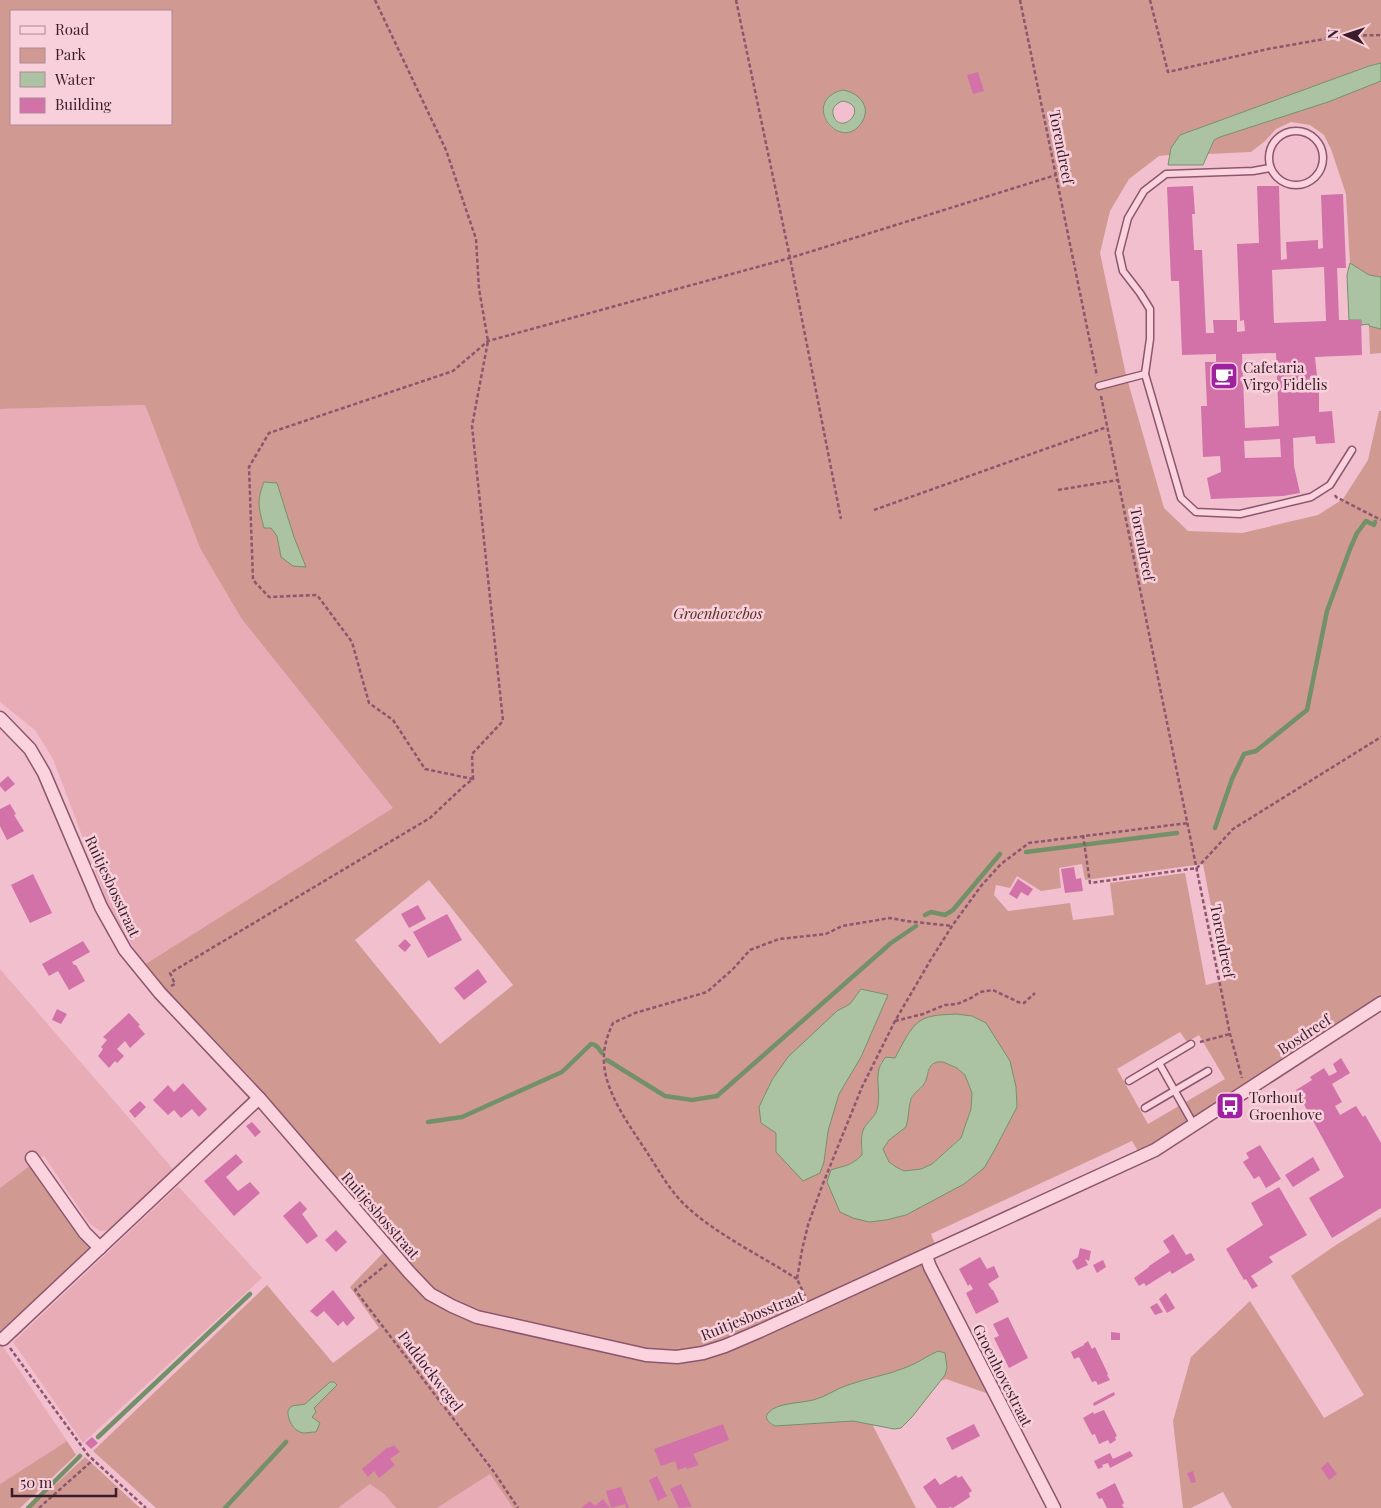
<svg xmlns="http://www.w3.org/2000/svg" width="1381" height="1508" font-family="'Playfair Display',serif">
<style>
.farmland{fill:#e7acb5}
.green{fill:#d09a92;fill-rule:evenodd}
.water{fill:#acc3a3;stroke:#739169;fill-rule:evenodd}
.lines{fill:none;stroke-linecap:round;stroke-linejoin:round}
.stream{stroke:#739169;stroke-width:4.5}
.building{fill:#d272a9;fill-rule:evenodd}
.service-casing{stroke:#8c566e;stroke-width:9}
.minor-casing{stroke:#8c566e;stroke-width:15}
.path{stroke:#8c566e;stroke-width:2.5;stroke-dasharray:4 2.5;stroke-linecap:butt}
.service{stroke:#fbd3df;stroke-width:6}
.minor{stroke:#fbd3df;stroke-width:12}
.labels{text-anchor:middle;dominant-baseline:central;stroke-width:5;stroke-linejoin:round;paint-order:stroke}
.street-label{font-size:15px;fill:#3a1c2b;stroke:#f8d0db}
.poi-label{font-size:15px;fill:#3a1c2b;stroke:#f8d0db;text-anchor:start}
.park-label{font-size:15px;font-style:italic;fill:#582f21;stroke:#f8d0db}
</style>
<rect width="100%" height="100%" fill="#f1bfce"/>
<g class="farmland">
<polygon points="145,405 200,548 241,618 394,808 144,965 110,909 53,759 35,730 0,702 0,409"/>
<polygon points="0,969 173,1169 113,1230 100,1231 89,1223 44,1156 0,1188"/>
<polygon points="178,1186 262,1278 83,1443 13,1342"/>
<polygon points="0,1342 67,1441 0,1484"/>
<polygon points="490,1474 513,1508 437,1508"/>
<polygon points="370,1484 384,1494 396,1508 338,1508"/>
</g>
<g class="green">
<path d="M0,0h1381v63l-12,3 -189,69 -9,13 -1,7 -11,1 -30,23 -19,32 -10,42 26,122 38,133 24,23 54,2 76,-18 25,-16 25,-39 11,-49h2v585l-229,149 -14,6 -6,-10 -201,93 4,10 -16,8 70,142 -43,-15 -46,15 -27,32 43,82h-403l-23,-34 -53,34h-41l-12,-14 -14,-10 -32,24h-182l-63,-57 174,-166 66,78 46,-35 -29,-41 33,-34 -239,-288 249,-157 -152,-190 -41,-70 -55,-143 -145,4zM11,11h160v113h-160zM830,96l34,8c1,8 0,13 -3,20l-26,6c-13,-9 -15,-21 -5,-34zM1082,864l3,16 118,-16 22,116 -19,5 -21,-112 -75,10 4,32 -41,5 -3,-17 -62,8 -14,-16 2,-10 14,3 7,-12 24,15 20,-3 -2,-20zM429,880l84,105 -73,59 -85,-104zM861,989l27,6 -27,62 -22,37 -11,37 -4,31 -35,3 -13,-13v-19l61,-122 13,-7zM1180,1032l7,10 12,-7 26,44 -77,45 -31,-55zM908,1034l108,53 1,20 -23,44 -154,61 -13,-30 10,-14c11,-2 17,-6 25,-13 -1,-9 -2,-19 2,-27 5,-8 11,-10 13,-19 4,-16 -1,-31 4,-47l14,-4z"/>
<polygon points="1381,81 1381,277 1369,275 1350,263 1346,194 1331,149 1324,135 1310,125 1291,122 1276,129 1265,141 1251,152 1208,154 1214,140 1220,137 1328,102"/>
<polygon points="1369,326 1381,329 1381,353 1370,354"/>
<path d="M937,1062h6l14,6 8,7 7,18 -1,16 -10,29 -29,26 -11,5 -17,2 -8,-4 -7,-5 -6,-13 6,-9 17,-13c3,-10 2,-22 7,-31 3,-5 8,-7 11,-12 4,-7 3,-13 9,-21z"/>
<polygon points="31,1165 94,1250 0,1337 0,1188"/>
<polygon points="1381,1217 1381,1508 1232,1508 1223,1492 1191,1508 1183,1508 1173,1421 1191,1357 1250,1301 1324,1418 1364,1395 1291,1276 1336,1245"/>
<polygon points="67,1441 76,1455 20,1508 0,1508 0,1484"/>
<polygon points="85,1457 140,1508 30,1508"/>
</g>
<g class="water">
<polygon points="1381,63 1381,81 1328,102 1220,137 1214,140 1203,165 1168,165 1171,148 1180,135 1369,66"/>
<path d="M842,90c16,2 30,16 20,32 -21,33 -63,-20 -20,-32zM843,101c27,5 0,35 -9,16 -4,-8 2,-14 9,-16z"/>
<polygon points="1350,263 1369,275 1381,277 1381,329 1369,326 1369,324 1361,325 1361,320 1349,320 1347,275"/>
<path d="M264,482l13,1 17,54 12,30 -13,-1 -12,-9 -4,-21 -6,-8h-7c-5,-20 -8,-26 0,-46z"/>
<polygon points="861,989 888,995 861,1057 839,1094 828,1131 824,1162 820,1173 803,1181 776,1152 776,1133 761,1123 759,1107 772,1080 788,1057 837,1011 850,1004"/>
<path d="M956,1014l16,2 14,7 24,38 6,26 1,20 -23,44 -10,17 -20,16 -58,31 -20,5 -17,2 -16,-4 -13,-6 -13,-30 4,-12c14,-5 19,-3 31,-15 0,-9 -2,-19 2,-27 6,-10 12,-10 14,-23 3,-18 -6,-33 8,-48l9,1c6,-11 15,-31 25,-37 10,-7 25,-6 36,-7zM937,1062h6l14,6 8,7 7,18 -1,16 -10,29 -29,26 -11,5 -17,2 -8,-4 -7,-5 -6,-13 6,-9 17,-13c3,-9 2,-19 5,-28 3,-7 9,-9 13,-15 5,-7 2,-19 13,-22z"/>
<path d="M938,1351l7,2 2,15 -2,7 -33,42 -11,11 -7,1 -41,-8 -78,5c-6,-3 -12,-8 -6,-14 8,-9 32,-9 44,-12 13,-3 22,-11 35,-15 19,-7 40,-10 59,-18 11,-4 20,-11 31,-16z"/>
<path d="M330,1382h4l3,3 -23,23 2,4 -4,5 8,6 -4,9c-5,0 -9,1 -13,1 -10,-2 -16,-14 -15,-23l4,-4 13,-2z"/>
</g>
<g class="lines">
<g class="stream">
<polyline points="1215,828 1232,779 1244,754 1256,751 1307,710 1327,611 1350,549 1357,533 1366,521 1374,525 1375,522"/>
<polyline points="1026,852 1177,833"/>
<polyline points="925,915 931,912 945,915 953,910 1000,854"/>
<polyline points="607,1060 665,1096 692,1100 717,1096 891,943 916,926"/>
<path d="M428,1122l34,-5 100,-45 29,-28c6,0 8,5 11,9"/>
<polyline points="98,1437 250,1294"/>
<polyline points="28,1508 80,1456"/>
<polyline points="225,1508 286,1442"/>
</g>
</g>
<g class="building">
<polygon points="978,72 984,91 973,94 967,75"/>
<path d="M1193,186l2,28h-3l2,36h8l4,83h8l-1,-13h24v12l8,-1 -1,-11 -4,1 -3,-77 22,-1 -2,-57h22l2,74 6,-1 -1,-17 32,-2v9l5,-1 -2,-53 22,-1 3,74h-9l2,52h22l1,35 -47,2 3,29 1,-3 2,1 -2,6v22l13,-1 3,32 -19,1 -1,-8 -22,2 1,28 6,27 -17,3 -72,3 -4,-21 14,-6 -1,-16 -17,1 -2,-51h6l-2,-44h11v-8l-34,1 -3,-74h-8l-4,-94zM1324,267l2,54 -52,2 -2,-53zM1276,353l3,73 -34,2 -3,-74zM1280,439l1,18 -36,1 -1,-17z"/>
<polygon points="8,776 15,784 5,792 0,786 0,783"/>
<polygon points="10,804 16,814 14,815 24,831 7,840 0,826 0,809"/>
<polygon points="1074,867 1076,879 1081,878 1083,891 1065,893 1061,869"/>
<polygon points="33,874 52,913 30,923 11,885"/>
<polygon points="1018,879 1033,889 1028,896 1021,892 1017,899 1009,894"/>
<polygon points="418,905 426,919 409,928 401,914"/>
<polygon points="447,914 462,940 428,958 413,932"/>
<polygon points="405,939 411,945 405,952 398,946"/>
<polygon points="83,941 90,952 72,962 74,965 76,965 85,981 69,990 58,971 49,976 42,964"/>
<polygon points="478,969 487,982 464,1000 454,988"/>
<polygon points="57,1009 67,1014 61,1024 52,1020"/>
<polygon points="129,1013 140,1025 138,1026 145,1034 130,1048 125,1041 117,1049 124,1056 117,1063 115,1061 109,1068 98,1056 103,1049 101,1047 107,1040 103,1037"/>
<polygon points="1341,1058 1350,1073 1332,1084 1342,1102 1335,1106 1340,1115 1356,1106 1363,1117 1365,1115 1381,1143 1381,1208 1332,1238 1309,1198 1344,1177 1296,1090 1312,1080 1310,1077 1324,1068 1329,1076 1337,1072 1333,1064"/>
<polygon points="183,1083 207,1109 199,1117 192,1109 181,1118 174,1110 168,1115 153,1100 168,1085 174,1092"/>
<polygon points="140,1101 146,1107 135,1118 129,1111"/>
<polygon points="252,1122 261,1132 255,1137 246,1126"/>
<polygon points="1260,1145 1281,1179 1266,1188 1259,1176 1254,1179 1243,1162 1249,1158 1246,1153"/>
<polygon points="236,1154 243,1162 226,1177 238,1191 250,1182 260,1193 234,1216 204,1181"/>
<polygon points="1313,1157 1320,1170 1293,1187 1285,1175"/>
<polygon points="1279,1187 1307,1235 1269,1257 1273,1262 1251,1276 1258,1286 1252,1289 1246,1279 1244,1280 1226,1249 1263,1225 1251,1203"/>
<polygon points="300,1201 307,1209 302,1214 318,1236 307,1244 283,1216"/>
<polygon points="336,1230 347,1242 336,1252 325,1240"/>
<polygon points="1173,1234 1186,1255 1191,1253 1195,1260 1172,1274 1170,1271 1146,1286 1144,1283 1139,1286 1134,1278 1149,1267 1149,1266 1170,1252 1163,1241"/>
<polygon points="1080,1248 1091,1251 1089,1261 1085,1259 1088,1265 1077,1270 1072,1261 1078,1257"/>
<polygon points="980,1257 987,1269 994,1266 999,1277 988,1284 992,1290 993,1290 999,1302 976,1314 966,1293 973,1289 970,1284 968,1286 959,1269"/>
<polygon points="1103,1260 1106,1267 1097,1273 1093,1265"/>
<polygon points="333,1290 355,1318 347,1326 343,1321 338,1326 324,1311 317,1317 310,1311"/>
<polygon points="1166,1293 1175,1308 1167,1313 1159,1299"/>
<polygon points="1157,1303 1163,1312 1155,1315 1150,1307"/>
<polygon points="1008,1317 1028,1358 1009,1368 994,1338 999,1336 993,1324"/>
<polygon points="1111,1332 1120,1333 1120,1340 1111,1340"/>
<polygon points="1088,1341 1092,1349 1095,1347 1108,1374 1107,1375 1110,1380 1098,1385 1096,1381 1092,1382 1079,1357 1074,1359 1071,1352 1084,1345 1084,1344"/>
<polygon points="1114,1392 1115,1395 1094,1406 1093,1403"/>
<polygon points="1104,1410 1117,1436 1115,1437 1116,1440 1110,1444 1108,1440 1099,1444 1095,1434 1092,1435 1083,1418 1093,1412 1094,1414"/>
<polygon points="723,1424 729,1440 693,1454 699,1465 687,1469 686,1467 678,1470 675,1461 661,1466 654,1449"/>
<polygon points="974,1424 980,1436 952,1450 946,1438"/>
<polygon points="92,1437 98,1443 91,1449 85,1443"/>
<polygon points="394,1445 400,1452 390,1459 395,1465 379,1478 374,1471 368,1477 362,1469 388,1447 389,1448"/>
<polygon points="1130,1451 1133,1456 1110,1468 1108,1463 1102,1465 1103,1467 1098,1469 1094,1461 1110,1453 1113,1459"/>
<polygon points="1328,1462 1337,1474 1329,1480 1321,1468"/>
<polygon points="1193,1471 1196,1482 1191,1483 1187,1473"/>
<polygon points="956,1475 958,1478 962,1476 972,1491 969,1493 970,1497 953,1508 950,1507 948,1508 937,1508 923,1487 935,1478 940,1485"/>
<polygon points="657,1476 667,1496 658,1501 649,1480"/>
<polygon points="1115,1483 1124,1503 1122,1505 1124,1508 1107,1508 1102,1498 1099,1499 1096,1493"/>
<polygon points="681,1484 692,1507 679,1508 670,1489"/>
<polygon points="621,1487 629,1508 626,1508 625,1504 611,1508 606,1491"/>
<polygon points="603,1499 610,1508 581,1508 590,1501 595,1506"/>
</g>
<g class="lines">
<defs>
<g id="service">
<circle cx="1296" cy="158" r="27"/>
<polyline points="1270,168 1253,171 1166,174 1144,191 1128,218 1119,253 1123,271 1140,293 1150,309 1150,339 1145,374 1181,498 1196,512 1240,514 1311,497 1330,485 1352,450"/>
<polyline points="1099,386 1145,374"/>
<polyline points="1159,1063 1194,1125"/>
<polyline points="1129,1081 1191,1044"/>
<polyline points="1145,1108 1208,1071"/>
</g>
<g id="minor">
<polyline points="0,718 30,749 44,773 101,907 125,950 160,993 259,1098 409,1272 430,1294 452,1306 477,1317 646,1355 677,1357 703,1353 725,1346 760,1331 1155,1150 1381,1003"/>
<polyline points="32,1158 85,1233 100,1248"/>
<polyline points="926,1256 930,1267 1054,1508"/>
<polyline points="3,1339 259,1098"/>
</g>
</defs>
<use href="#service" class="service-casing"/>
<use href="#minor" class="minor-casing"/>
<g class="path">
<polyline points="375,0 446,150 476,239 479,289 488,341 472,426 503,721 472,754 473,779"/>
<polyline points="736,0 790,258 841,519"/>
<polyline points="1020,0 1097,376"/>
<polyline points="1150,0 1168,72 1268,49 1341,36 1381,35"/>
<polyline points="1101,396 1230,1034 1242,1078"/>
<polyline points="1058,490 1118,480"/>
<polyline points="1335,495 1336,497 1381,520"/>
<polyline points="874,510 1107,427"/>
<polyline points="1083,835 1090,883 1197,868 1233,829 1381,737"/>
<polyline points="171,986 175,984 170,973 430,818 464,786 473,779 425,769 393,720 369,703 352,642 317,595 269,597 253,580 249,467 269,433 453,371 488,341 790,258 1056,175"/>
<polyline points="895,1021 923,1014 945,1005 957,1004 971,998 980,992 993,990 1018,1002 1024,1003 1035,993"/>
<polyline points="1200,1042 1230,1034"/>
<polyline points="387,1264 355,1290 494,1472 518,1508"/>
<path d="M797,1279c-35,-23 -80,-44 -111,-73 -15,-14 -25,-32 -36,-49 -17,-27 -44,-61 -46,-94 -1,-15 3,-27 9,-40l22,-10 72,-21 26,-23 17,-19 29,-11 47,-5 16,-8 48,-8 16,3 46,5"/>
<polyline points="805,1296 797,1279 802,1250 808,1225 822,1186 862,1087 895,1021 930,961 952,926 981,886 1001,864 1029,843 1188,823"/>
<polyline points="10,1348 88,1455 146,1508"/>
<polyline points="39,1508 93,1460"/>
</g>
<use href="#service" class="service"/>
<use href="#minor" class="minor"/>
</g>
<defs>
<symbol id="cafe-square" viewBox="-11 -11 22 22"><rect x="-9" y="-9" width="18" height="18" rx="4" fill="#9f219f" stroke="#f8d0db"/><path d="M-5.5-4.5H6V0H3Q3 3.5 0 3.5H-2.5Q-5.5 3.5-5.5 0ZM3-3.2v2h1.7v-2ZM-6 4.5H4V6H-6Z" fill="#fff"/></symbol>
<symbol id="bus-square" viewBox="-11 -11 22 22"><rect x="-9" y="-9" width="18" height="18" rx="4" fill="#9f219f" stroke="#f8d0db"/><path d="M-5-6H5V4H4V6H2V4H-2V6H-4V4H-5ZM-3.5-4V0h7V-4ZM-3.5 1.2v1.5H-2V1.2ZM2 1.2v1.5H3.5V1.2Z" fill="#fff"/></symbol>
</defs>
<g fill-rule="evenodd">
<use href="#cafe-square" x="1208" y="360" width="32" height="32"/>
<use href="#bus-square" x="1214" y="1090" width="32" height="32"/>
</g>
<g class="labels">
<g class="street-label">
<text transform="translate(1062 147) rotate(79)">Torendreef</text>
<text transform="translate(1143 544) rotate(79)">Torendreef</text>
<text transform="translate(113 886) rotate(65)">Ruitjesbosstraat</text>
<text transform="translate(1223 941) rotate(79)">Torendreef</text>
<text transform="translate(1304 1034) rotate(-33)">Bosdreef</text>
<text transform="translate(381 1215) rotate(49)">Ruitjesbosstraat</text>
<text transform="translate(752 1315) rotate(-22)">Ruitjesbosstraat</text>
<text transform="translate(431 1371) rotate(53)">Paddockwegel</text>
<text transform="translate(1003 1375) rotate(63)">Groenhovestraat</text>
</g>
<g class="poi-label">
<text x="1243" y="367">Cafetaria<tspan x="1243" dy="17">Virgo Fidelis</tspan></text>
<text x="1249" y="1097">Torhout<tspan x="1249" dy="17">Groenhove</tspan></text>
</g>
<g class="park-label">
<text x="718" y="613">Groenhovebos</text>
</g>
</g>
<rect x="10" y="10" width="162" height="115" fill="#f8d0db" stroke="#ac8895"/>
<rect x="20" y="26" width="25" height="8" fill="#fbd3df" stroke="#ac8895"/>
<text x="55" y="35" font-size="15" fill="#3a1c2b">Road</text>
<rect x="20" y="48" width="25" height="15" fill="#d09a92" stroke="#ac8895"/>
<text x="55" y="60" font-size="15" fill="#3a1c2b">Park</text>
<rect x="20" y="72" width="25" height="15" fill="#acc3a3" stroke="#ac8895"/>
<text x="55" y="85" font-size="15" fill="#3a1c2b">Water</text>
<rect x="20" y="98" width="25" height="15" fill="#d272a9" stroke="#ac8895"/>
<text x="55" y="110" font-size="15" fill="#3a1c2b">Building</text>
<g transform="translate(1346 35) rotate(273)" stroke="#f8d0db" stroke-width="4" paint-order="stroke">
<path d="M0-4L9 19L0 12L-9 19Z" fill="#3a1c2b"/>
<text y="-8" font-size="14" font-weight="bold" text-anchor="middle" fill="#3a1c2b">N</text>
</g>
<path d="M12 1488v8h104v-8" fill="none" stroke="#3a1c2b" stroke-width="2.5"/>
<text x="20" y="1488" font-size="15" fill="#3a1c2b" stroke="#f8d0db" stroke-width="4" paint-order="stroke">50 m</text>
</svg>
